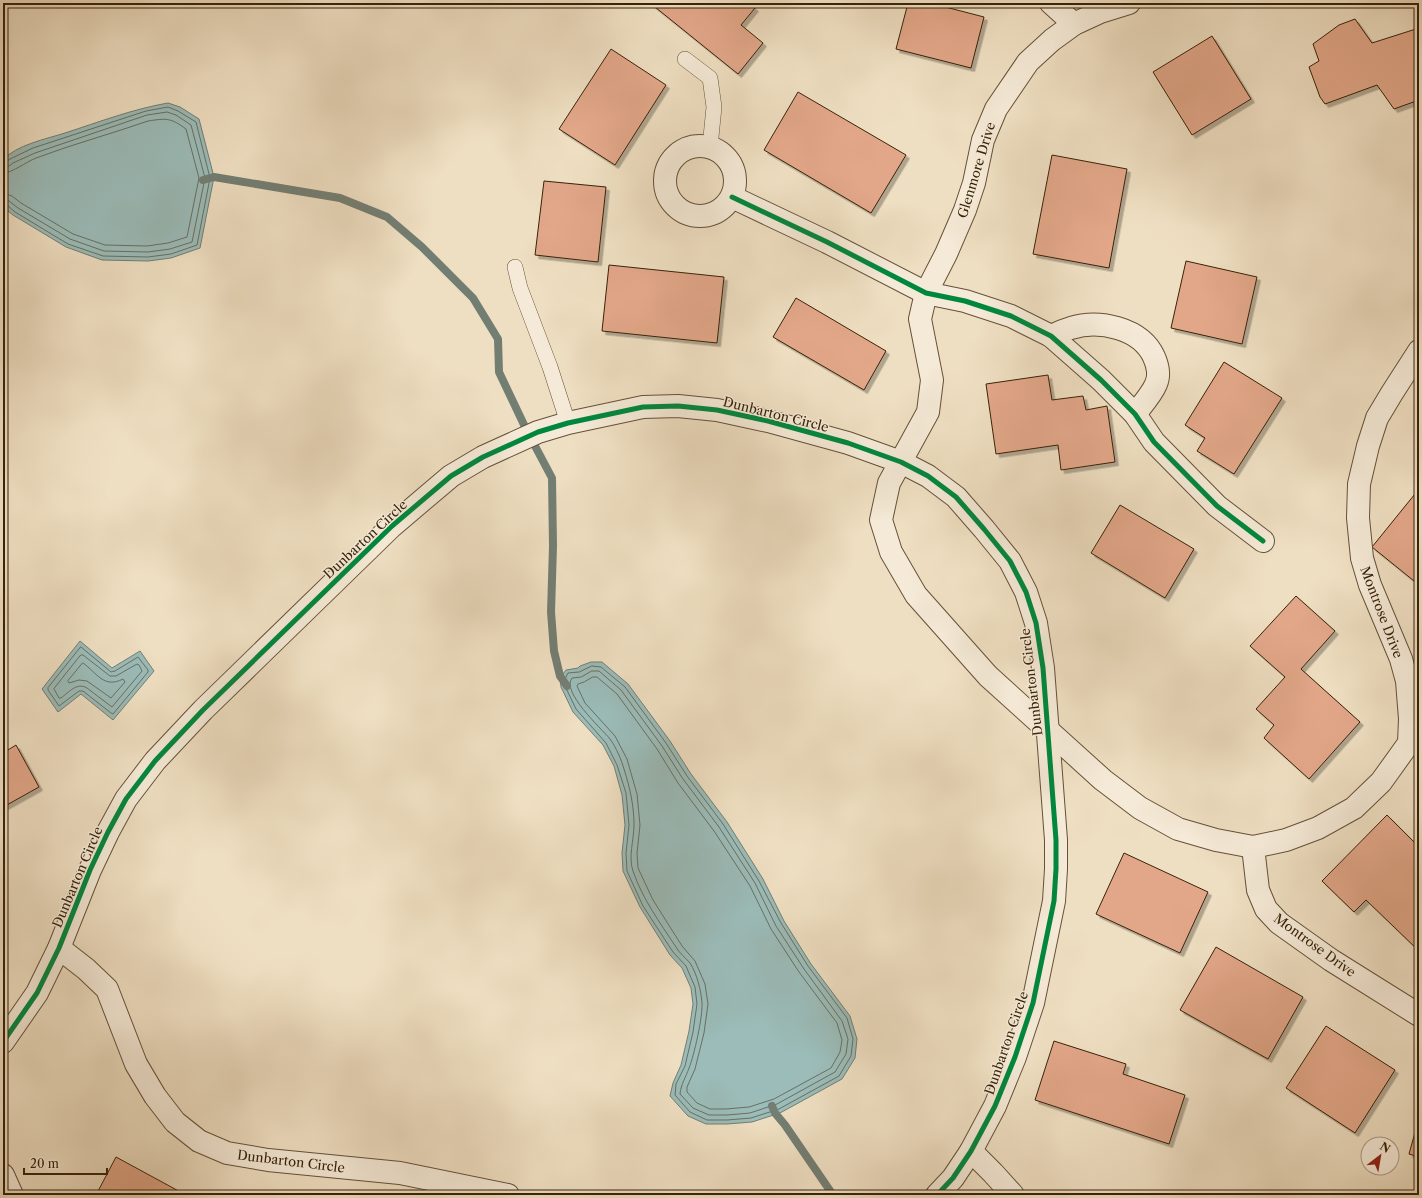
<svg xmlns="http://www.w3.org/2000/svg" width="1422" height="1198" font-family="'Libre Caslon Text',serif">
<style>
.water{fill:#9bbcb9;stroke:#737e73}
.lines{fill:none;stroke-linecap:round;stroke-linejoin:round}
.shore{stroke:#696f61;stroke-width:1}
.stream{stroke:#737e73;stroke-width:8}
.building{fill:#e2a789;stroke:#372209;filter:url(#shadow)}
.lane-casing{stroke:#655137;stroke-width:16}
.street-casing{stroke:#655137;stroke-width:24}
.lane{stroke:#f5ead7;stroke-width:15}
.street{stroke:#f5ead7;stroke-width:22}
.cycleway-casing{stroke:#f5ead7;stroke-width:8}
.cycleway{stroke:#00873e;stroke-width:5}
.labels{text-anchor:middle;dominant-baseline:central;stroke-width:3;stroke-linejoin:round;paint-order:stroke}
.street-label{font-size:13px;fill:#372209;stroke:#f5ead7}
</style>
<defs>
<filter id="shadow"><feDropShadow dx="3.5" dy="3.5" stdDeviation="0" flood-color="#0004"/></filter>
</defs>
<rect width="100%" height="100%" fill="#efdfc2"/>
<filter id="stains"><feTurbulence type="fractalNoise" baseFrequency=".005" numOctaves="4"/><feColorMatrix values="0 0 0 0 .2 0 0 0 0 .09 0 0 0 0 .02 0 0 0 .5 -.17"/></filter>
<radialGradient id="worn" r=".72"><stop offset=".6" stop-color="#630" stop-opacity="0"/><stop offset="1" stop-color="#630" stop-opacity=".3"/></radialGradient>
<g class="water">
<path d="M168,103l12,4 19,12 15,58 -14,71 -29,10 -23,3 -46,-1 -36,-13 -53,-32 -10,-8v-47c13,-15 43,-21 62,-27 34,-11 68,-24 103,-30z"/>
<polygon points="80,641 112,668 140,651 154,671 113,720 81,694 58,712 42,689"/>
<polygon points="591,662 602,662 628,684 670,741 691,774 727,822 763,879 784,921 811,964 850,1016 857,1039 855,1058 842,1079 780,1113 752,1122 727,1124 706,1124 688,1116 670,1096 673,1083 681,1065 689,1031 693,1004 691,988 682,968 670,955 640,907 623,871 622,853 625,825 622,795 614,766 603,745 573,712 561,687 560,678 566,670 578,668 580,666"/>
</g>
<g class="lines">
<g class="shore">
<polyline points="3,162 6,162 10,159 33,148 146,111 168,107 178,111 196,122 210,178 197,245 171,254 148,257 103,256 68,244 15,212 7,205 3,204"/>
<polyline points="3,167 9,166 13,163 35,153 147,115 167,112 176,115 191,125 205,178 192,242 170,249 148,252 104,251 70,239 18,208 9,201 3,199"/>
<path d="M3,173c9,0 23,-11 33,-15 37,-14 75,-24 112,-37 19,-3 23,-3 38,8l13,49 -12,59 -19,6 -21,3 -42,-1 -32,-11 -52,-31 -9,-7 -9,-3"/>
<polygon points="81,647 111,672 115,671 138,657 148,670 148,672 113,714 111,713 83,691 79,691 59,706 48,690 48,688"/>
<path d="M81,655h2l27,21h6l21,-12 2,1 3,6 -30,36 -25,-19c-10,-6 -18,4 -26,10h-2l-5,-9z"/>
<path d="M83,663c14,10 21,26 40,16l2,3 -14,16 -24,-17 -8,-1 -10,3 -1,-2z"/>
<polygon points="592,666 601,667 625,687 666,743 687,776 723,824 759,881 781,923 808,966 847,1018 853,1039 851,1056 839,1076 779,1109 751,1118 727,1120 707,1120 690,1112 675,1095 676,1084 685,1066 693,1032 697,1004 695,987 686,966 673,952 643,906 627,871 626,853 629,825 626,793 617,765 606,743 576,709 565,686 565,679 568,673 579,672"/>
<path d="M592,671h7l22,19 41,56 21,33 36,48 36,56 21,43 28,43 38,52 6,18 -2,15 -11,18 -58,32 -27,9 -23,2h-18l-16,-7 -13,-14c1,-10 6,-17 9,-26 5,-12 14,-52 13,-65 -1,-13 -5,-29 -12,-40 -5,-6 -11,-10 -14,-16 -16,-24 -34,-49 -43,-76 -5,-14 1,-31 1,-46 0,-19 -4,-37 -10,-56 -3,-10 -8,-22 -14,-30 -9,-11 -49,-47 -38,-61l9,-1z"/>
<polygon points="593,677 597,677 617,694 657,749 678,783 714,831 750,886 771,929 799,972 837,1023 842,1040 840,1052 831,1068 774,1099 749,1107 726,1109 710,1109 697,1103 687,1092 687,1087 695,1069 704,1033 708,1004 705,984 695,961 682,946 653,900 638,868 637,853 640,825 637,794 627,759 615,736 585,703 577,686 578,684 584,682"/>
</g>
<g class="stream">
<polyline points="203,180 214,177 340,198 387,217 422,247 473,298 498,339 499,372 526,429 552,478 553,546 551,612 554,651 560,676 567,686"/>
<polyline points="772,1106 775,1113 785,1125 833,1195"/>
</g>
</g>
<g class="building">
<polygon points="650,3 749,3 755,8 741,25 763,43 738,74"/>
<polygon points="908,3 930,3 984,17 971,68 896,49"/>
<polygon points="1355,19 1372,43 1419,28 1419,100 1394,109 1377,85 1325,104 1320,97 1309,67 1319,61 1313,44 1339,25"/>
<polygon points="1212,36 1251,99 1192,135 1153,72"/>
<polygon points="611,49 666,85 615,165 559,129"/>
<polygon points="798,92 906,155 871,213 764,150"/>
<polygon points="1052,155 1127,169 1109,268 1033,254"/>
<polygon points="544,181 606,187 598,262 535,255"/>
<polygon points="1186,261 1257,277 1242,344 1171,328"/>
<polygon points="609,265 724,277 717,343 602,331"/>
<polygon points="796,298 886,351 864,390 773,337"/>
<polygon points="1224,362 1282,398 1234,474 1197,451 1205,438 1185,425"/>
<polygon points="1048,375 1052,400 1083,396 1086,410 1107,406 1115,462 1061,470 1058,445 996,454 986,384"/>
<polygon points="1419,489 1419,585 1372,547"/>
<polygon points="1120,505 1194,549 1165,598 1091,553"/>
<polygon points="1296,596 1335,631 1301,669 1360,722 1309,779 1264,738 1274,725 1256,709 1285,677 1250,646"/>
<polygon points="16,745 39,787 5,806 3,801 3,753"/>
<polygon points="1387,815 1419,847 1419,951 1366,900 1354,912 1322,881"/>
<polygon points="1124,853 1208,892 1180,953 1096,914"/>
<polygon points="1216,947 1303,997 1268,1059 1180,1010"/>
<polygon points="1326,1026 1395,1070 1355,1133 1286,1088"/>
<polygon points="1054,1041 1126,1064 1123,1074 1185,1095 1169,1144 1035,1100"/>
<polygon points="1419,1118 1419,1157 1409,1154"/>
<polygon points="116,1157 186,1195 96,1195"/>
</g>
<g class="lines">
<defs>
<g id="lane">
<polyline points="685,59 710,78 714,107 710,147"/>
<polyline points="515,267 520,288 550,367 568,423"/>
</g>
<g id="street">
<polyline points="1051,3 1074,24"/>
<polyline points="1129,3 1100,12 1074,24 1052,40 1028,62 996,109 983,140 974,183 965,210 946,254 926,293 920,319 932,380 928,412 889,483 881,520 891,552 916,595 988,676 1103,780 1140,808 1178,829 1216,840 1253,847 1286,840 1318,828 1354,808 1381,782 1409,743 1419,734"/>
<circle cx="700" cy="181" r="35"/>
<polyline points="732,197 827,242 926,293 965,301 1011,316 1051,336 1101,380 1135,414 1154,442 1217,506 1263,541"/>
<path d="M1051,336c6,-3 13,-6 20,-8 28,-9 70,0 83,29 4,9 6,18 2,27 -4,10 -14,21 -21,30"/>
<polyline points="1409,743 1410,719 1407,681 1401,659 1370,585 1362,558 1358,518 1359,484 1368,446 1377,418 1392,393 1419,351"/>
<polyline points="1253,847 1258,890 1266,909 1279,923 1331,960 1419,1015"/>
<polyline points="59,948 86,969 107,989 136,1064 155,1096 175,1122 199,1141 227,1153 268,1160 400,1173 508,1195"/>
<polyline points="3,1042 37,993 59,948 90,870 108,832 126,799 155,761 203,710 392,526 451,476 483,457 538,432 568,423 643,407 678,406 717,410 768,421 848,443 901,462 928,476 956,497 984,529 1010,561 1026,592 1036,623 1043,668 1056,840 1056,869 1054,901 1033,1003 1015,1057 995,1106 971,1151 953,1178 937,1195"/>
<polyline points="971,1151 993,1173 1013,1195"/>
<polyline points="3,1175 12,1195"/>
</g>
</defs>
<use href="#lane" class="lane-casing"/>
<use href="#street" class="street-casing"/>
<use href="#lane" class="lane"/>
<use href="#street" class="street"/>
<defs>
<g id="cycleway">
<polyline points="732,197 827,242 926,293 965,301 1011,316 1051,336 1101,380 1135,414 1154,442 1217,506 1263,541"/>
<polyline points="3,1042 37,993 59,948 90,870 108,832 126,799 155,761 203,710 392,526 451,476 483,457 538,432 568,423 643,407 678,406 717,410 768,421 848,443 901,462 928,476 956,497 984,529 1010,561 1026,592 1036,623 1043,668 1056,840 1056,869 1054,901 1033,1003 1015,1057 995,1106 971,1151 953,1178 937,1195"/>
</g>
</defs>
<use href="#cycleway" class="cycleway-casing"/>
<use href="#cycleway" class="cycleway"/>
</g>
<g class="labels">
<g class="street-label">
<text transform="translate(976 170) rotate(-73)">Glenmore Drive</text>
<text transform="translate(776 414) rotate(14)">Dunbarton Circle</text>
<text transform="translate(365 539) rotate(-43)">Dunbarton Circle</text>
<text transform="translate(1382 612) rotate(69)">Montrose Drive</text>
<text transform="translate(1031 682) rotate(-97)">Dunbarton Circle</text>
<text transform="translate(77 877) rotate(-67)">Dunbarton Circle</text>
<text transform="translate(1315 945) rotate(36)">Montrose Drive</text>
<text transform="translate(1006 1043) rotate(-71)">Dunbarton Circle</text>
<text transform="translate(291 1161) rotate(7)">Dunbarton Circle</text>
</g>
</g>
<rect width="1422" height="1198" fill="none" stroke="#efdfc2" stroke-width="16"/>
<rect x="4" y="4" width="1414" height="1190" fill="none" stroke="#372209" stroke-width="2"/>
<rect x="8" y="8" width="1406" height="1182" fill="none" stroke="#372209"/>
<g transform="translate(1380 1156) rotate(31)"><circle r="19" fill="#f5ead7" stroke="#a99a85"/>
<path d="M0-3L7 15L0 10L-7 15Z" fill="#8f2418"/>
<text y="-6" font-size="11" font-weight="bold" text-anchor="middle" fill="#372209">N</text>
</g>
<path d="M24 1168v6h83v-6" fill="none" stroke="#372209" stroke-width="2"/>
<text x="30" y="1168" font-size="12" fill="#372209" stroke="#f5ead7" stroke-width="3" paint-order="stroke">20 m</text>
<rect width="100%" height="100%" filter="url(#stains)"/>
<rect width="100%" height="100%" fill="url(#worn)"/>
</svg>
